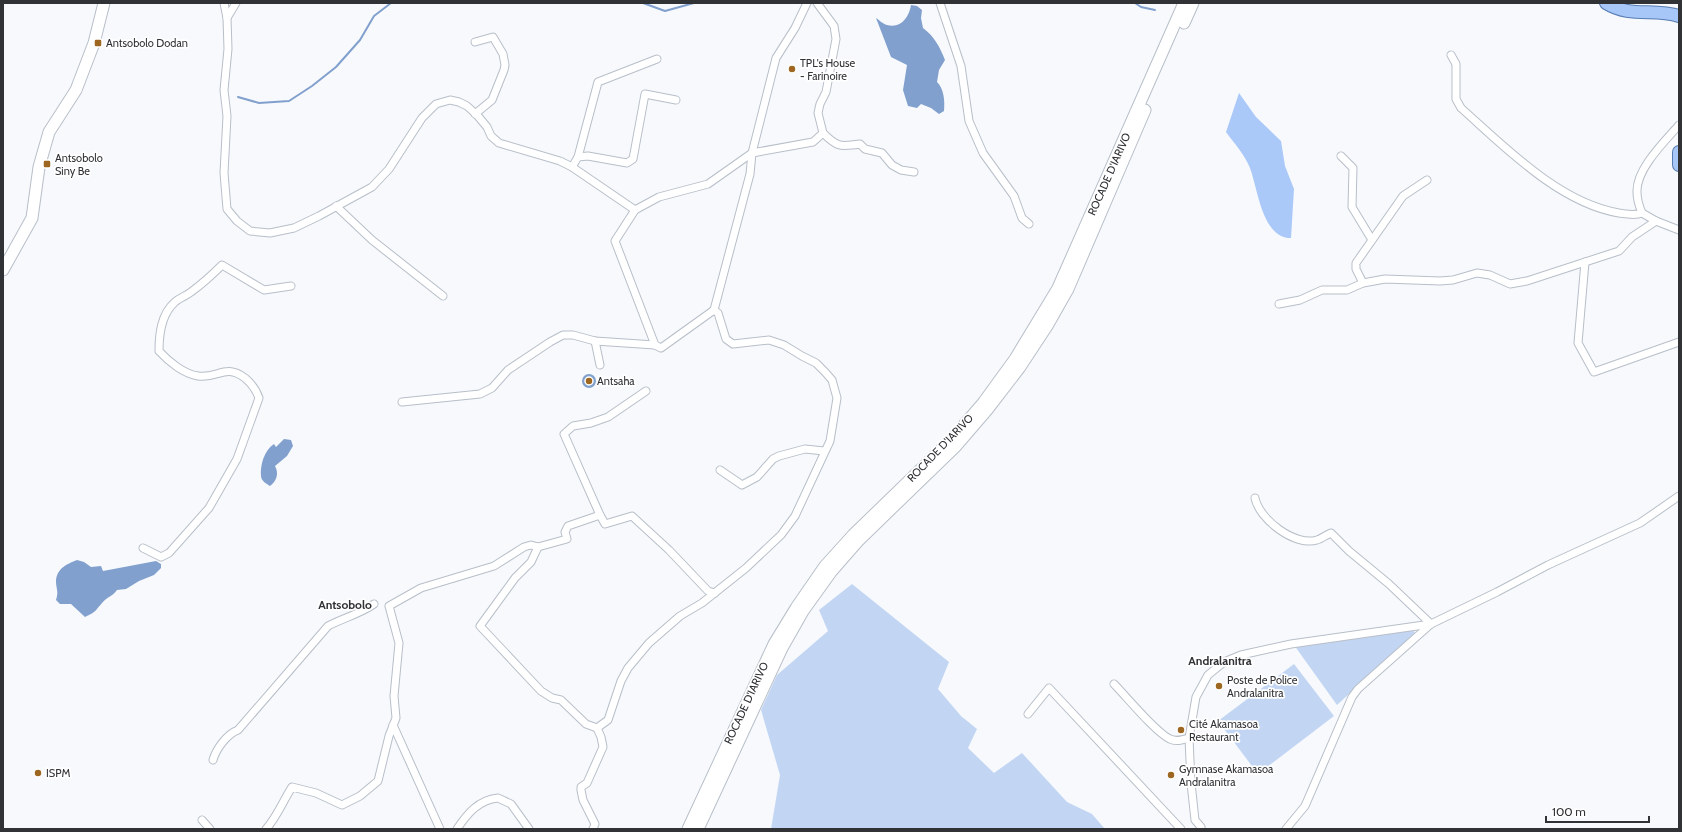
<svg xmlns="http://www.w3.org/2000/svg" width="1682" height="832" font-family="Cabin,sans-serif">
<style>
.green{fill:#c2d6f3}
.forest{fill:#aac9f9}
.water{fill:#81a0cd}
.lines{fill:none;stroke-linecap:round;stroke-linejoin:round}
.stream{stroke:#81a0cd;stroke-width:2}
.street-casing{stroke:#b8bfc9;stroke-width:9}
.secondary-casing{stroke:#b8bfc9;stroke-width:13}
.primary-casing{stroke:#567bb2;stroke-width:14}
.street{stroke:#fff;stroke-width:7}
.secondary{stroke:#fff;stroke-width:11}
.primary{stroke:#a6c7f8;stroke-width:12}
.poi-dot{fill:#9e6721;stroke:#fff;stroke-width:1.5}
.labels{text-anchor:middle;dominant-baseline:central;stroke-width:3.5;stroke-linejoin:round;paint-order:stroke}
.poi-label{font-size:11px;fill:#303236;stroke:#fff;text-anchor:start}
.street-label{font-size:11px;fill:#303236;stroke:#fff}
.neighbourhood-label{font-size:12px;font-weight:bold;fill:#303236;stroke:#fff}
</style>
<rect width="100%" height="100%" fill="#f7f9fd"/>
<g class="green">
<polygon points="852,584 949,662 938,689 961,716 977,729 968,748 994,773 1022,753 1067,802 1092,814 1105,829 771,829 780,775 761,710 777,675 828,631 819,610"/>
<polygon points="1411,628 1415,633 1337,705 1294,645"/>
<polygon points="1294,664 1334,716 1258,774 1218,721"/>
</g>
<path class="forest" d="M1239,93l17,24 25,24 4,25 9,23 -3,49c-29,0 -33,-49 -41,-70 -5,-13 -16,-25 -24,-36z"/>
<g class="water">
<path d="M911,5l6,1 5,4 -1,8 2,10c11,8 17,19 22,32l-6,10 -2,12c7,7 8,19 7,29l-5,3 -8,-6 -10,-4 -4,4 -9,-2 -5,-16 4,-25 -16,-8 -15,-39c3,2 7,6 11,7 14,4 22,-8 24,-20z"/>
<circle cx="589" cy="381" r="7"/>
<path d="M284,439l7,1 2,6 -6,10 -12,10c4,7 2,15 -5,20 -3,-2 -9,-5 -9,-10 -1,-10 3,-26 13,-32l2,3z"/>
<path d="M77,560l7,2 7,5 10,-1 2,5 53,-10 5,3v4l-7,7 -15,6 -13,8 -9,1c-4,6 -10,7 -15,13 -7,8 -6,9 -17,14l-14,-13h-11l-4,-4c3,-9 0,-11 0,-19 1,-13 11,-17 21,-21z"/>
</g>
<g class="lines">
<g class="stream">
<polyline points="643,3 665,11 694,3"/>
<polyline points="1135,3 1141,7 1155,10"/>
<polyline points="238,97 259,103 289,101 312,86 336,67 360,40 374,16 391,3"/>
</g>
<defs>
<g id="street">
<polyline points="224,3 227,18 228,49 224,90 227,116 224,173 227,209 237,221 250,231 270,233 294,228 319,216 372,187 389,169 422,118 436,104 450,100 459,102 467,106 477,115 487,127 491,136 499,143 560,161 572,167 635,210"/>
<polyline points="940,3 961,66 969,121 983,153 1014,196 1022,218 1029,224"/>
<polyline points="227,18 236,3"/>
<path d="M1451,55l5,9v35l5,9c44,39 98,95 158,105 8,1 15,3 23,0l14,8 23,9"/>
<polyline points="475,114 492,100 504,70 505,65 503,54 493,37 475,42"/>
<path d="M823,133c14,14 17,14 37,11l5,5 17,4 10,12 9,5 13,2"/>
<polyline points="1341,156 1353,168 1352,207 1372,240"/>
<polyline points="578,157 598,82 657,59"/>
<polyline points="572,167 578,157 588,156 627,163 633,159 645,94 676,100"/>
<polyline points="1427,180 1403,196 1356,263 1356,269 1363,283 1385,279 1440,281 1453,280 1477,273 1490,275 1510,284 1527,281 1619,251 1632,237 1656,221"/>
<polyline points="336,206 372,240 443,296"/>
<path d="M1642,213c-3,-7 -5,-13 -5,-21 -1,-23 28,-51 42,-67"/>
<polyline points="1585,262 1578,343 1594,372 1679,342"/>
<polyline points="1279,304 1300,300 1322,290 1347,290 1363,283"/>
<polyline points="714,310 750,174 752,153 776,58 795,28 807,3"/>
<polyline points="595,341 600,365"/>
<polyline points="402,402 480,394 492,388 508,370 550,342 563,335 573,335 595,341 655,345"/>
<polyline points="720,470 742,485 757,477 773,459 779,456 805,449 824,451"/>
<path d="M1255,498c4,21 40,49 62,42 4,-1 9,-5 14,-7l18,18 40,33 42,40"/>
<polyline points="600,515 564,434 573,426 591,423 608,417 646,391"/>
<polyline points="538,547 531,562 515,578 480,626 541,691 552,698 561,700 586,724 597,728"/>
<path d="M143,548l18,9 8,-4 40,-45 28,-49 22,-61c-3,-9 -7,-14 -14,-20 -20,-15 -27,1 -47,-2 -14,-2 -29,-14 -39,-25 0,-17 2,-37 16,-49 4,-4 11,-6 16,-10 11,-8 21,-17 31,-27l42,25 27,-4"/>
<path d="M1114,684c12,12 42,49 56,55 6,3 12,1 19,-1"/>
<polyline points="1028,714 1049,688 1181,829"/>
<polyline points="393,725 440,829"/>
<path d="M213,760c3,-11 14,-26 25,-30l90,-104c15,-8 32,-12 46,-22"/>
<polyline points="202,820 210,829"/>
<path d="M266,829c11,-12 17,-28 26,-42l24,6 26,12 18,-9 18,-15 11,-45 7,-18 -2,-22 5,-53 -10,-37 32,-18 73,-22 30,-19 7,-2 7,2 29,-8 -2,-7 3,-6 32,-11 5,9 27,-8 37,34 39,41 7,2"/>
<path d="M457,829c10,-15 21,-29 41,-31l13,6 18,25"/>
<polyline points="593,829 595,824 583,800 581,790 581,787 587,783 603,747 601,737 597,728 608,720 621,681 628,668 649,643 680,616 702,603 746,568 781,535 795,516 830,441 837,398 832,380 825,372 816,363 802,356 784,345 769,340 733,344 726,339 718,313 714,310 661,348 655,345 615,241 635,210 659,197 708,184 752,153 813,142 823,133 818,113 820,104 826,92 836,39 834,26 817,3"/>
<polyline points="1200,829 1201,827 1195,820 1191,783 1189,738 1196,697 1208,675 1224,662 1241,655 1291,644 1431,624"/>
<polyline points="1286,829 1305,806 1352,697 1358,689 1431,624 1497,592 1548,565 1640,523 1679,496"/>
</g>
<g id="secondary">
<polyline points="1184,23 1193,3"/>
<polyline points="3,270 32,218 39,167 49,132 76,90 81,77 94,43 104,3"/>
<polyline points="688,829 774,644 796,608 825,566 853,535 951,440 983,403 1015,359 1058,288 1184,3"/>
<polyline points="698,829 782,648 803,611 831,572 859,540 956,446 987,410 1020,367 1047,326 1068,289 1145,110"/>
</g>
<g id="primary">
<path d="M1606,3c24,15 48,5 73,13"/>
<polyline points="1679,152 1679,165"/>
</g>
</defs>
<use href="#street" class="street-casing"/>
<use href="#secondary" class="secondary-casing"/>
<use href="#primary" class="primary-casing"/>
<use href="#street" class="street"/>
<use href="#secondary" class="secondary"/>
<use href="#primary" class="primary"/>
</g>
<g class="poi-dot">
<rect x="94" y="39" width="8" height="8" rx="2"/>
<circle cx="792" cy="69" r="4"/>
<rect x="43" y="160" width="8" height="8" rx="2"/>
<circle cx="589" cy="381" r="4"/>
<circle cx="1219" cy="686" r="4"/>
<circle cx="1181" cy="730" r="4"/>
<circle cx="38" cy="773" r="4"/>
<circle cx="1171" cy="775" r="4"/>
</g>
<g class="labels">
<g class="poi-label">
<text x="106" y="43">Antsobolo Dodan</text>
<text x="800" y="63">TPL's House<tspan x="800" dy="13">- Farinoire</tspan></text>
<text x="55" y="158">Antsobolo<tspan x="55" dy="13">Siny Be</tspan></text>
<text x="597" y="381">Antsaha</text>
<text x="1227" y="680">Poste de Police<tspan x="1227" dy="13">Andralanitra</tspan></text>
<text x="1189" y="724">Cité Akamasoa<tspan x="1189" dy="13">Restaurant</tspan></text>
<text x="1179" y="769">Gymnase Akamasoa<tspan x="1179" dy="13">Andralanitra</tspan></text>
<text x="46" y="773">ISPM</text>
</g>
<g class="street-label">
<text transform="translate(1109 174) rotate(-66)">ROCADE D'IARIVO</text>
<text transform="translate(940 448) rotate(-46)">ROCADE D'IARIVO</text>
<text transform="translate(746 703) rotate(-65)">ROCADE D'IARIVO</text>
</g>
<g class="neighbourhood-label">
<text x="345" y="604">Antsobolo</text>
<text x="1220" y="660">Andralanitra</text>
</g>
</g>
<rect width="1682" height="832" fill="none" stroke="#303236" stroke-width="8"/>
<path d="M1546 816v6h103v-6" fill="none" stroke="#303236" stroke-width="2"/>
<text x="1552" y="816" font-size="12" fill="#303236" stroke="#ffffff" stroke-width="3" paint-order="stroke">100 m</text>
</svg>
